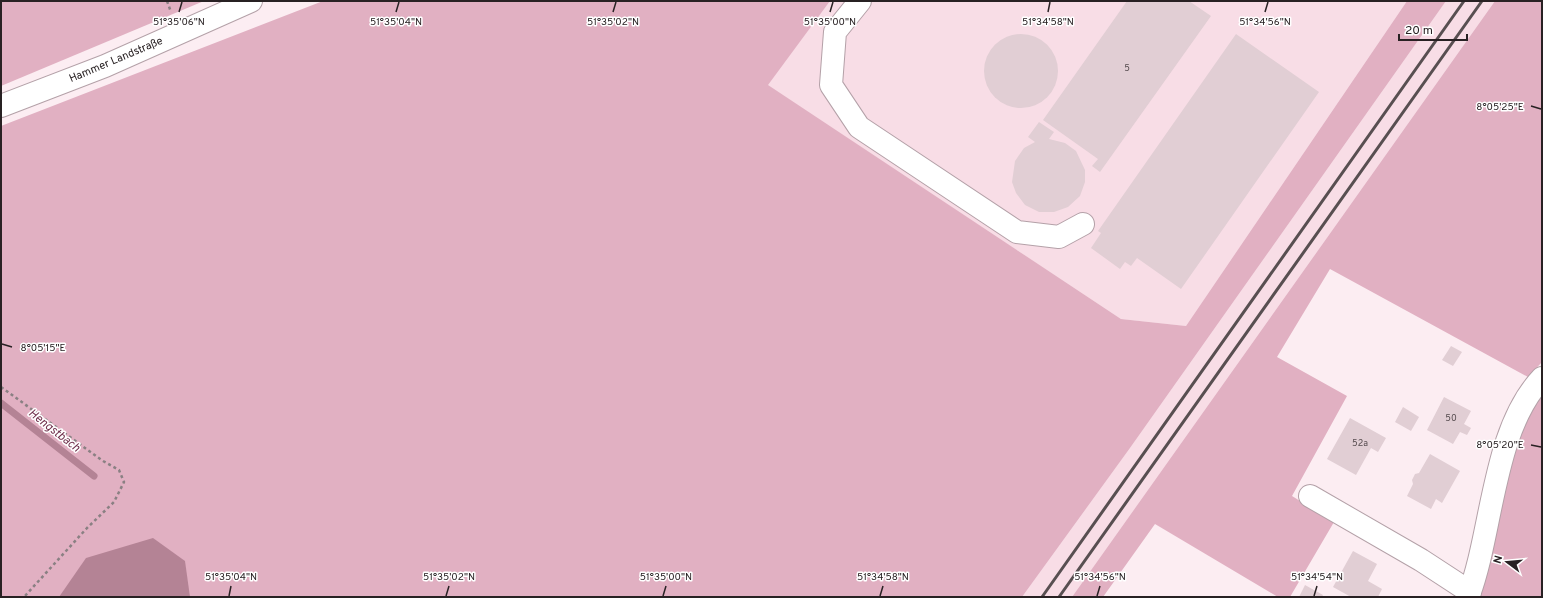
<svg xmlns="http://www.w3.org/2000/svg" width="1543" height="598" font-family="Overpass,sans-serif">
<style>
.built{fill:#f8dde6}
.green{fill:#e1b0c2}
.water{fill:#b48395}
.lines{fill:none;stroke-linecap:round;stroke-linejoin:round}
.stream{stroke:#b48395;stroke-width:7}
.building{fill:#e1ced4}
.minor-casing{stroke:#b4a1a8;stroke-width:24}
.path{stroke:#8a8083;stroke-width:2.5;stroke-dasharray:3 3;stroke-linecap:butt}
.minor{stroke:#fff;stroke-width:22}
.rail{stroke:#584f51;stroke-width:3}
.ticks{fill:none;stroke:#282123;stroke-width:1.5}
.labels{text-anchor:middle;dominant-baseline:central;stroke-width:3;stroke-linejoin:round;paint-order:stroke}
.number-label{font-size:9px;fill:#564c4f}
.street-label{font-size:11px;fill:#282123;stroke:#fff}
.water-label{font-size:12px;font-style:italic;fill:#6f2f4b;stroke:#fff}
.ticks-label{font-size:10px;text-anchor:middle;fill:#282123;stroke:#fff;stroke-width:3;stroke-linejoin:round;paint-order:stroke}
</style>
<rect width="100%" height="100%" fill="#fcedf2"/>
<g class="built">
<polygon points="830,1 1407,1 1186,326 1121,319 767,85"/>
<polygon points="1446,1 1495,1 1072,597 1022,597 1130,448"/>
</g>
<g class="green">
<polygon points="1,1 204,1 1,86"/>
<polygon points="323,1 830,1 768,85 1121,319 1186,326 1407,1 1446,1 1130,448 1022,597 1,597 1,126"/>
<polygon points="1495,1 1542,1 1542,362 1528,377 1330,269 1277,357 1347,396 1292,496 1334,522 1290,597 1278,597 1155,524 1103,597 1072,597"/>
<polygon points="1542,389 1542,597 1474,597 1515,441"/>
</g>
<polygon class="water" points="153,538 185,561 190,597 59,597 86,558"/>
<g class="lines">
<polyline class="stream" points="1,403 94,476"/>
</g>
<g class="building">
<polygon points="1127,1 1189,1 1211,16 1100,172 1092,166 1098,159 1043,120"/>
<polygon points="1236,34 1319,92 1181,289 1137,258 1131,266 1125,262 1120,269 1091,248 1101,233 1098,231"/>
<circle cx="1021" cy="71" r="37"/>
<polygon points="1039,122 1054,132 1049,139 1065,143 1076,151 1085,170 1085,182 1080,196 1068,207 1054,212 1039,212 1025,205 1016,193 1012,182 1015,161 1024,148 1035,142 1028,137"/>
<polygon points="1451,346 1462,352 1453,366 1442,360"/>
<polygon points="1444,397 1471,411 1464,424 1471,428 1467,435 1460,432 1453,444 1427,430"/>
<polygon points="1403,407 1419,417 1411,431 1395,422"/>
<polygon points="1350,418 1386,438 1378,452 1371,448 1356,475 1327,459"/>
<polygon points="1430,454 1460,471 1442,503 1436,499 1431,509 1407,496 1413,484 1412,480 1415,474 1419,473"/>
<polygon points="1353,551 1377,564 1368,581 1382,589 1378,597 1351,597 1333,587"/>
<polygon points="1305,585 1323,595 1322,597 1299,597"/>
</g>
<g class="lines">
<defs>
<g id="minor">
<polyline points="860,1 835,32 831,85 859,127 1017,232 1059,237 1083,224"/>
<polyline points="1,106 105,66 251,1"/>
<polyline points="1310,496 1421,560 1470,592"/>
<path d="M1468,597c25,-65 24,-166 74,-219"/>
</g>
</defs>
<use href="#minor" class="minor-casing"/>
<g class="path">
<polyline points="167,1 171,12"/>
<polyline points="1,387 103,461 119,470 124,482 114,502 87,528 24,597"/>
</g>
<use href="#minor" class="minor"/>
<g class="rail">
<polyline points="1042,597 1464,1"/>
<polyline points="1059,597 1482,1"/>
</g>
</g>
<path class="ticks" d="M179,12l3,-10M396,12l3,-10M613,12l3,-10M830,12l3,-10M1048,12l2,-10M1265,12l3,-10M1531,106l10,3M2,344l10,3M1531,445l10,2M229,596l2,-10M446,596l3,-10M663,596l3,-10M880,596l3,-10M1097,596l3,-10M1314,596l3,-10"/>
<g class="labels">
<g class="number-label">
<text x="1127" y="68">5</text>
<text x="1451" y="418">50</text>
<text x="1360" y="443">52a</text>
</g>
<g class="street-label">
<text transform="translate(116 60) rotate(-23)">Hammer Landstraße</text>
</g>
<g class="water-label">
<text transform="translate(54 431) rotate(38)">Hengstbach</text>
</g>
</g>
<g class="ticks-label">
<text x="179" y="25">51°35'06"N</text>
<text x="396" y="25">51°35'04"N</text>
<text x="613" y="25">51°35'02"N</text>
<text x="830" y="25">51°35'00"N</text>
<text x="1048" y="25">51°34'58"N</text>
<text x="1265" y="25">51°34'56"N</text>
<text x="1500" y="110">8°05'25"E</text>
<text x="43" y="351">8°05'15"E</text>
<text x="1500" y="448">8°05'20"E</text>
<text x="231" y="580">51°35'04"N</text>
<text x="449" y="580">51°35'02"N</text>
<text x="666" y="580">51°35'00"N</text>
<text x="883" y="580">51°34'58"N</text>
<text x="1100" y="580">51°34'56"N</text>
<text x="1317" y="580">51°34'54"N</text>
</g>
<rect width="1543" height="598" fill="none" stroke="#282123" stroke-width="4"/>
<g transform="translate(1507 562) rotate(286)" stroke="#ffffff" stroke-width="3" paint-order="stroke">
<path d="M0-3L7 15L0 10L-7 15Z" fill="#282123"/>
<text y="-6" font-size="11" font-weight="bold" text-anchor="middle" fill="#282123">N</text>
</g>
<path d="M1399 34v6h68v-6" fill="none" stroke="#282123" stroke-width="2"/>
<text x="1405" y="34" font-size="12" fill="#282123" stroke="#ffffff" stroke-width="3" paint-order="stroke">20 m</text>
</svg>
